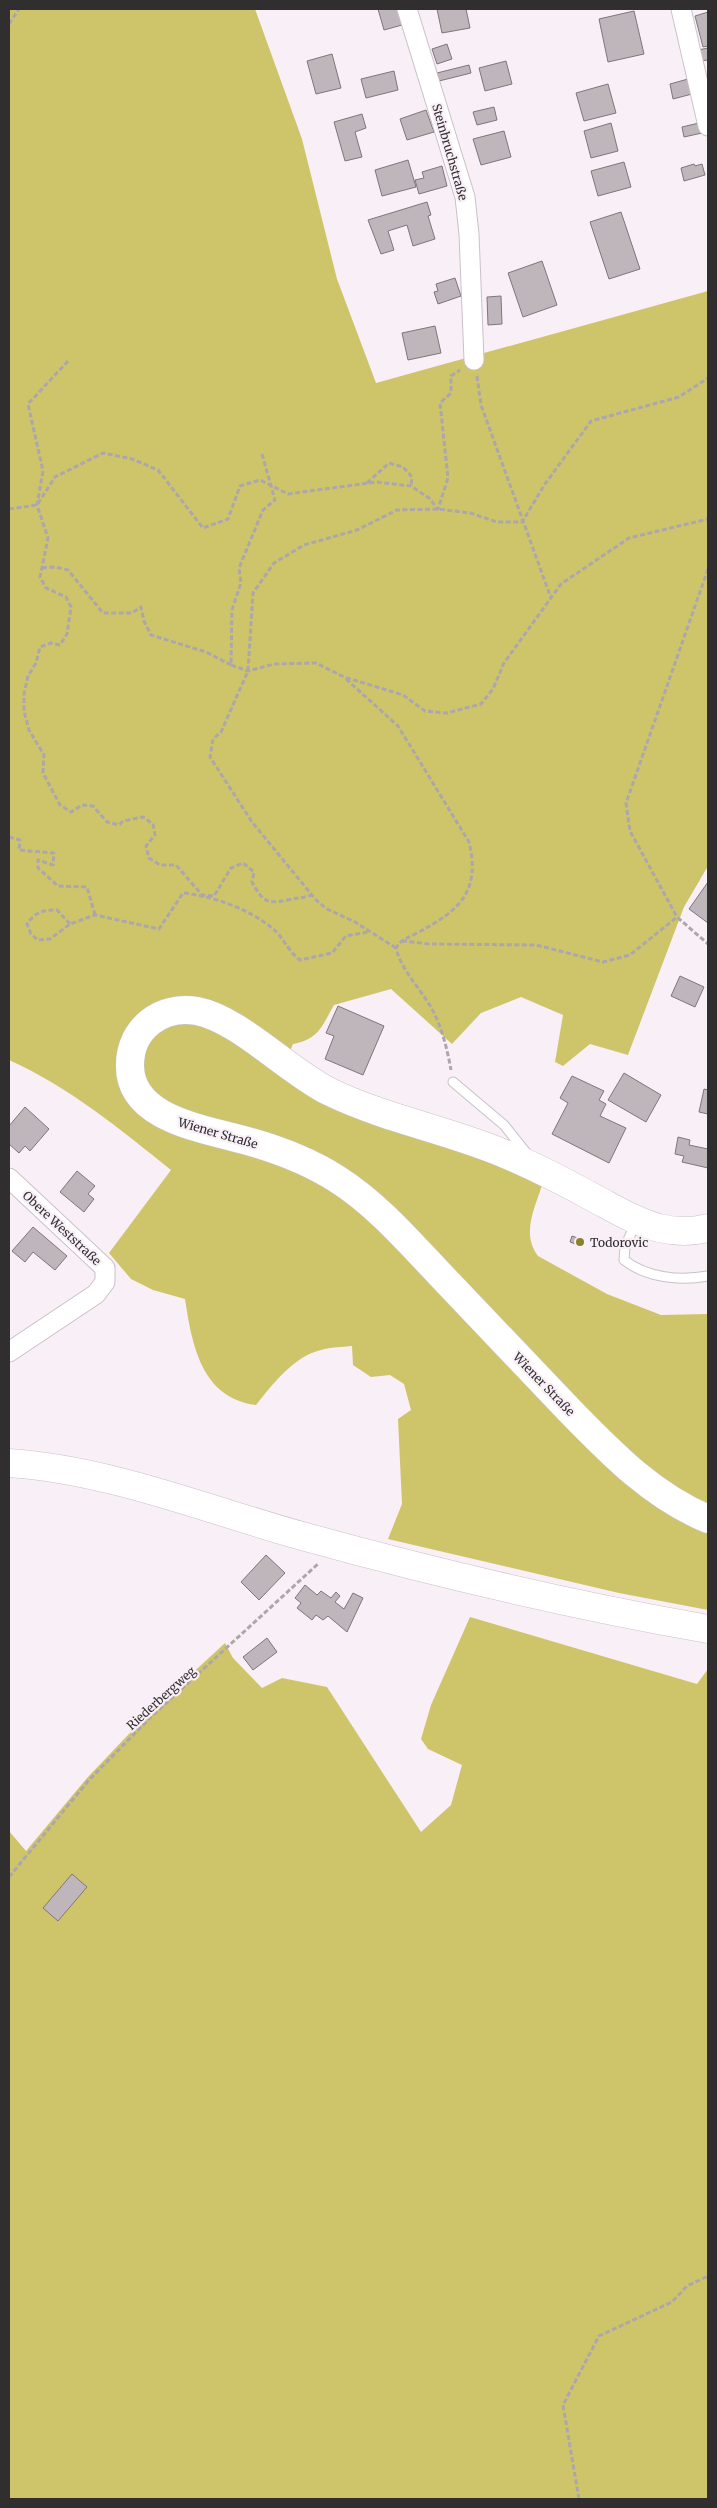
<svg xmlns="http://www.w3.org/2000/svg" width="717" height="2508" font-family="Merriweather,serif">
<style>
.green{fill:#cec56b}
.building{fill:#bfb6bc;stroke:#7e767c}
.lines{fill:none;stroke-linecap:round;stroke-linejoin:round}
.service-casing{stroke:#cac1c8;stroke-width:11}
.minor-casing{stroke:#cac1c8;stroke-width:21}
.primary-casing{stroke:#cac1c8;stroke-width:29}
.path{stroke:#ada6ab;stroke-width:3;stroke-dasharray:5 2.5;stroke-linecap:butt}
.service{stroke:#fff;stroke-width:9}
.minor{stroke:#fff;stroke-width:19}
.primary{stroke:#fff;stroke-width:28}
.poi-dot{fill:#8a8129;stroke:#f9eff6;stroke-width:2}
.labels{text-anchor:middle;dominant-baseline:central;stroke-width:4.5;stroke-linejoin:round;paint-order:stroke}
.street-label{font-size:12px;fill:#312e30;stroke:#f9eff6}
.poi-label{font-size:12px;fill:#312e30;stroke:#f9eff6;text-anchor:start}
</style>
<rect width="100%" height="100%" fill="#f9eff6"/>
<g class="green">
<path d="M9,9h246l47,130 35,140 39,104 332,-92v575l-24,41 -56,148 -38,-11 -27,22 -8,-4 8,-47 -42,-18 -40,16 -29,31 -61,-55 -57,16c-12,21 -15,34 -41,39l-5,12 254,129c-7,23 -21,49 -4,71l69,38 54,21 47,-1v296l-89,-17 -231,-54 14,-35 -4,-85 13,-9 -7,-26 -14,-9 -19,2 -18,-12 -1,-19c-10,1 -21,1 -31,4 -27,6 -49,35 -65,55 -55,-7 -64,-61 -71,-106l-32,-9 -22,-11 -22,-26 62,-83c-51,-41 -102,-83 -162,-110z"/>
<polygon points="470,1617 697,1684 708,1669 708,2499 9,2499 9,1831 26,1851 87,1778 148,1714 225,1643 233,1658 262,1688 282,1678 327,1687 421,1832 451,1805 462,1765 428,1749 421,1739 431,1705"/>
</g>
<g class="building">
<polygon points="378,9 398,9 402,25 384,30"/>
<polygon points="437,9 466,9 470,28 442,33"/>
<polygon points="634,11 644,54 608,62 599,19"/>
<polygon points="708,12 708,46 703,47 695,16"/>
<polygon points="447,44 452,59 437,64 432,49"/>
<polygon points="708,48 708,60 700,61 698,50"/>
<polygon points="332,54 341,88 316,94 307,61"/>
<polygon points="506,61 512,84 485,91 479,68"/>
<polygon points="469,65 471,73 439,81 437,73"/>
<polygon points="394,71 398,90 366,98 361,79"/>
<polygon points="688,79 692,94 673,99 670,84"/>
<polygon points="608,84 616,113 584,121 576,93"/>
<polygon points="494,107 497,120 477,125 473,112"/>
<polygon points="426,110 434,132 407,140 400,119"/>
<polygon points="362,114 366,128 355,132 362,157 345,161 334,122"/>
<polygon points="611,123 618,151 591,158 584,131"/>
<polygon points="699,123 702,133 684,137 682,127"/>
<polygon points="504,131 511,157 481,165 473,139"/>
<polygon points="408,160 416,187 382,196 375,170"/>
<polygon points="624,162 631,187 598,196 591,171"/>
<polygon points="694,164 695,166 702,164 705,175 684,181 681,168"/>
<polygon points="442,166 447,186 419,194 415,180 424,178 422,172"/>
<polygon points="427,202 431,215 428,216 435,239 413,246 407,225 388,231 394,250 381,254 368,220"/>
<polygon points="621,212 640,269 609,279 590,222"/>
<polygon points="542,261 557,305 523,317 508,273"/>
<polygon points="455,278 461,296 438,304 434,292 438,291 436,284"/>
<polygon points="501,296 502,324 488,325 487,297"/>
<polygon points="435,326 441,353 408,360 402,333"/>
<polygon points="708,882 708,923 689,909"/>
<polygon points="680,976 704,987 695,1007 671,996"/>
<polygon points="338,1006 384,1026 363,1075 325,1059 334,1036 326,1033"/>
<polygon points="624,1073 661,1095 646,1122 608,1100"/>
<polygon points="572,1076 604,1091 599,1100 606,1104 600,1116 626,1128 609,1163 552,1134 568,1103 560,1098"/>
<polygon points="704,1089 708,1090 708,1114 699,1112"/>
<polygon points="25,1107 49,1129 30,1151 25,1146 19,1153 9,1144 9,1126"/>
<polygon points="678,1137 690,1140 689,1145 708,1149 708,1168 682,1162 684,1156 675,1154"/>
<polygon points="77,1171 95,1186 88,1194 94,1199 84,1212 60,1192"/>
<polygon points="33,1227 67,1256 55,1270 33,1252 25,1262 12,1251"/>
<polygon points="572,1236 584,1240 581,1246 570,1242"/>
<polygon points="266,1555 285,1573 259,1600 241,1582"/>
<polygon points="305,1585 317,1595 321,1591 331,1598 336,1592 340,1596 335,1602 344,1609 353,1593 363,1598 347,1632 328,1616 323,1620 316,1615 312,1620 297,1608 301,1603 295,1598"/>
<polygon points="267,1638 277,1652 253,1670 243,1657"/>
<polygon points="72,1874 87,1887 58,1921 43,1908"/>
</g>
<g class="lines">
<defs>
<g id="service">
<polyline points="453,1082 504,1125 528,1155"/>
<path d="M636,1222l-11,25 -1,13c23,18 56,21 84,16"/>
</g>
<g id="minor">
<polyline points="407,9 465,197 469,234 474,360"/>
<polyline points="681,9 708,126"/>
<polyline points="9,1178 105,1268 105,1282 96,1294 9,1352"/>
</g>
<g id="primary">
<path d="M708,1228c-16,4 -32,4 -49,0 -23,-6 -44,-19 -65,-30 -29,-16 -58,-31 -89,-44 -57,-24 -119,-35 -175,-62 -41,-20 -91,-73 -133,-81 -35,-6 -67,17 -67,54 -1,50 64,62 102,72 37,9 72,21 105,42 44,28 78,70 114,107 39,41 79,83 118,124 42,43 83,86 139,109"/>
<path d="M9,1463c101,7 196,46 293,73 134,37 269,69 406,93"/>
</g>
</defs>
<use href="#service" class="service-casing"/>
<use href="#minor" class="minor-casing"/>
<use href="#primary" class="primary-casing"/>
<g class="path">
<polyline points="9,24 19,9"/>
<path d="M68,361l-40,43 15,67 -6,34 11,33 -8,39 6,11 20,9 5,10 -4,27 -7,11 -9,-2 -11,4 -4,16 -8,13 -4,18v17l5,19 15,25 -1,18 17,32 11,7 11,-7 11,1 14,16 12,3 4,-4 20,-4 10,7 2,11 -9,11 3,12 11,7h16l26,30 12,1 17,-28 12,-5 11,9 -2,10c10,18 14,23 35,18 9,-2 16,-2 25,-5"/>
<polyline points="477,376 481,405 551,598"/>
<polyline points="262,454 275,500 263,510 239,568 241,583 232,610 231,665 248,671 274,664 316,663 344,677 403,695 425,711 447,713 481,704 493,689 504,663 561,584 629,538 708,519"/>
<polyline points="367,483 389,463 403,467 412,477 411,486"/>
<polyline points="9,509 37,505 55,477 103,453 132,459 158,470 203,528 228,519 240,486 260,480 288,494 376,482 411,486 429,498 438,509 448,478 440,403 451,393 451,376 460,370"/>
<polyline points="42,568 55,567 68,570 103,613 132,613 141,607 144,621 151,635 206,652 231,665"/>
<polyline points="708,569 626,803 630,831 677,917 708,944"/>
<path d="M346,679l52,47 71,116c12,50 -10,69 -52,91 -9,5 -16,6 -21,15 5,21 22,38 33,56 12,19 18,44 22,66"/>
<polyline points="9,837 20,840 19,850 54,853 53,865 38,860 38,868 58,886 87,887 95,915"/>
<path d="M70,924l-13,-14c-14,0 -22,2 -30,14l4,10 7,6 12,-1 20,-15 25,-9 64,14 24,-36c30,3 66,16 89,35 11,8 14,21 28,32l32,-7 14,-17 22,-4"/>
<polyline points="402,941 430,944 536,945 603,962 630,955 677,917"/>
<polyline points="396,948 355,922 327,909 316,900 252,822 210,757 213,739 221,732 248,671 253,593 274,563 304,545 357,530 397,510 438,509 470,513 497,522 522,522 545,484 591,421 679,397 708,378"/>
<polyline points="9,1877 89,1780 151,1717 319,1563"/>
<polyline points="579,2499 563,2405 599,2336 672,2302 687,2286 708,2276"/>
</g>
<use href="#service" class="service"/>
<use href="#minor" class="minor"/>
<use href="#primary" class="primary"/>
</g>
<circle class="poi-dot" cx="580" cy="1242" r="5"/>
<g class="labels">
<g class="street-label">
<text transform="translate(450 152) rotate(74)">Steinbruchstraße</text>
<text transform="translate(218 1133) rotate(16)">Wiener Straße</text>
<text transform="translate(62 1228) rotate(43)">Obere Weststraße</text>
<text transform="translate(544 1384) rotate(46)">Wiener Straße</text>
<text transform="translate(161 1698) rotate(-42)">Riederbergweg</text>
</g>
<g class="poi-label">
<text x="590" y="1242">Todorovic</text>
</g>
</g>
<rect width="717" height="2508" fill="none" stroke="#312e30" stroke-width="20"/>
</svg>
